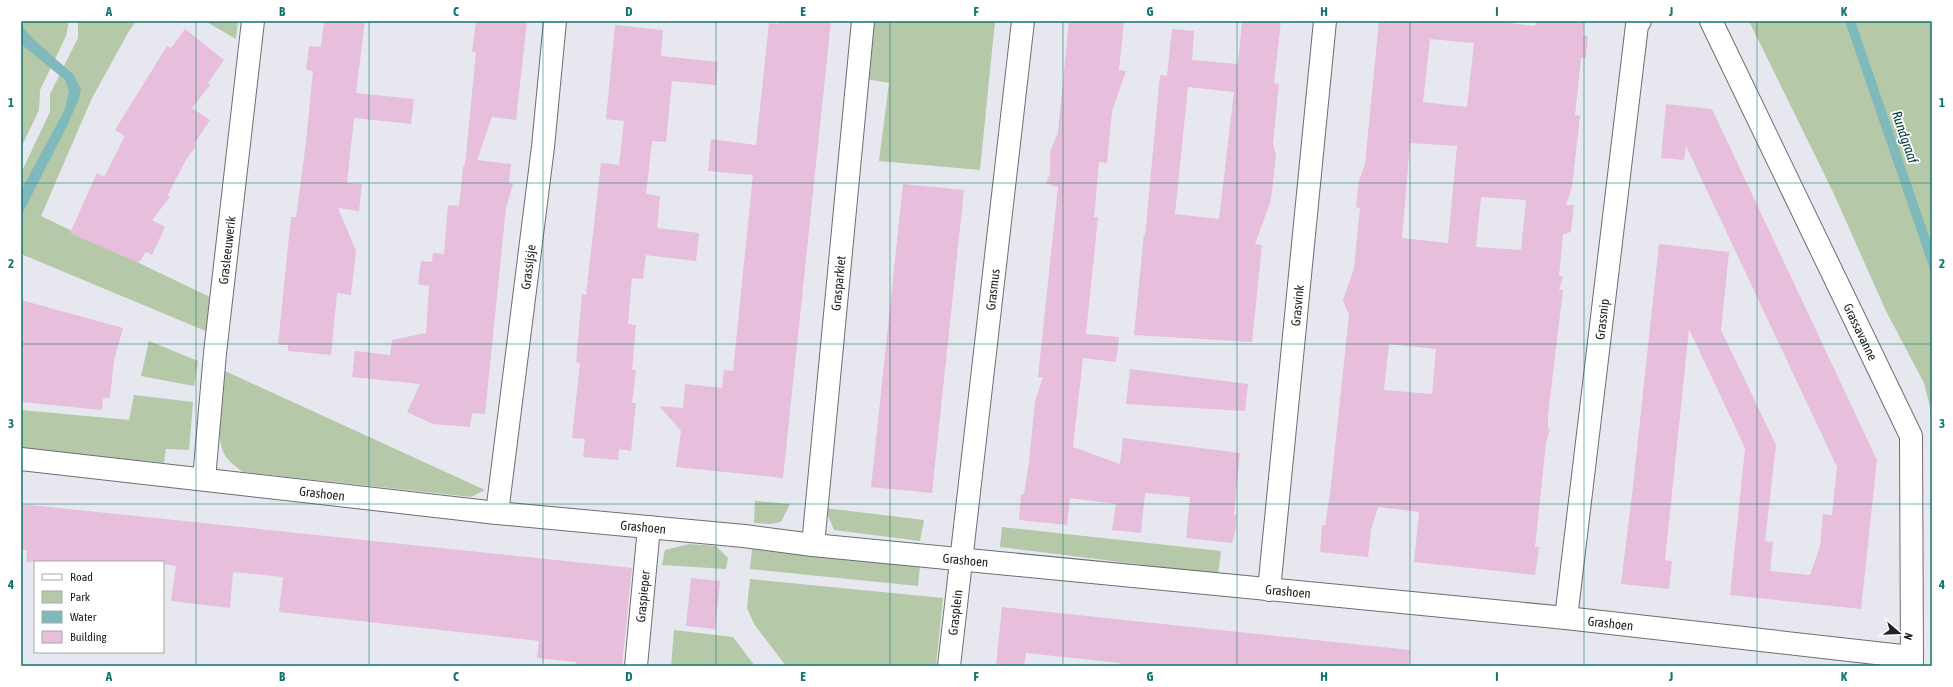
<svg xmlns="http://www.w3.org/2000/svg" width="1953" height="687" font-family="'Asap Condensed',sans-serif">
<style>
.green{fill:#b5c8a7}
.water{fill:#7fb9bb}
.building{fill:#e7bedb;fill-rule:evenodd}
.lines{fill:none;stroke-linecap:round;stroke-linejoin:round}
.minor-casing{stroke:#6d6d74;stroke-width:24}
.tertiary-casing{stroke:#6d6d74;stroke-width:24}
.minor{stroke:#fff;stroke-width:22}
.tertiary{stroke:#fff;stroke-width:22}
.grid{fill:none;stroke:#0f766e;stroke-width:1;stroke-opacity:0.55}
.labels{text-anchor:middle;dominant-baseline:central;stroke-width:3.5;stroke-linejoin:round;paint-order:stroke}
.street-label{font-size:13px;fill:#222225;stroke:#fff}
.water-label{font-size:14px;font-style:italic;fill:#00393b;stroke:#fff}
.neatline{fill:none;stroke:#0f766e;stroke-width:1.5}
.grid-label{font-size:13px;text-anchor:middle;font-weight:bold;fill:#0f766e}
</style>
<rect width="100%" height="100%" fill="#e7e7f0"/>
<g class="green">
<polygon points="21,21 69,21 66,36 40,90 39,110 21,148"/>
<polygon points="78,21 136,21 129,31 92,98 41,216 212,298 208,332 21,254 21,173 50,112 50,94 78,38"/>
<polygon points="205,21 238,21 236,39"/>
<polygon points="872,21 995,21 980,170 879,161 889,83 866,79"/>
<polygon points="1749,21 1932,21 1932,415 1924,383 1886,311 1833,192"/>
<polygon points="149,341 198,361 194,386 141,376"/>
<path d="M225,371l260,119 -14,7 -228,-25c-8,-6 -18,-13 -21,-23 -7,-24 1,-54 3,-78z"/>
<polygon points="134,395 193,402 189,450 166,449 164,463 21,448 21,410 129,420"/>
<polygon points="755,501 790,504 781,522 770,524 754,523"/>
<polygon points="825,508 924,520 920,541 834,530"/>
<polygon points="1002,527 1221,551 1218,574 1000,547"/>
<polygon points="689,544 716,546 728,558 726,569 662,565 665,550"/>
<polygon points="752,549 920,566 918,586 750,569"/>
<polygon points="750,579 943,598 936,666 786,666 754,624 747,608"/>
<polygon points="674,630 733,637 755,666 671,666"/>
</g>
<g class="water">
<polygon points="1845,21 1855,21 1932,245 1932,275"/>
<polygon points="21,25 34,40 73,74 81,89 79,99 66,128 21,216 21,191 65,109 69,91 65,80 21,44"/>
</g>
<g class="building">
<polygon points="324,21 365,21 356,93 414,99 411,124 354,118 347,183 362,184 359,211 338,208 356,251 351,295 337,293 331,355 288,351 288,345 278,344 291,217 296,217 306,142 313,71 306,70 309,46 321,47"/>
<polygon points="476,21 527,21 516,120 492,117 477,160 511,164 509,183 513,184 506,208 485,414 472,413 470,427 433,424 407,412 420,384 352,377 355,351 390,355 392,340 426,333 429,286 418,284 421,261 432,262 433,253 444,254 448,205 459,206 463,167 465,165 476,52 472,52"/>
<polygon points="778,21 831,21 783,478 676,467 681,431 659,406 683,408 685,384 722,388 724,370 733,371 753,175 708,171 711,139 756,145 769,23 778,24"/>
<polygon points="1069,21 1124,21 1119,70 1126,71 1112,111 1107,163 1099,162 1094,217 1098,217 1086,334 1119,337 1116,362 1083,358 1073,447 1120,464 1123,438 1240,453 1234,515 1237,515 1235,533 1232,543 1186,538 1190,497 1145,493 1141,533 1112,530 1116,504 1070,498 1067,525 1019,520 1021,494 1024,494 1029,462 1035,401 1043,377 1038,377 1058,187 1046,183 1050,174 1050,152 1058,132"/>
<path d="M1242,21h39l-7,62 5,1 -6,60 3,10 -5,46 -16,44 7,1 -10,97 -118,-7 10,-102 1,4 15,-162 7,1 5,-47 22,2 -2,29 46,4zM1188,87l46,5 -15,127 -44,-5z"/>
<path d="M1379,21h116l40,5 1,-5h48l-1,14 5,1 -2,22h-5l-6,57 5,1 -8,71 -6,18h8l-3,27 -8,2 -4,42 4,1 -4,13h4l-15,125v14h2l-4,14 -11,104h4l-4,28 -121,-13 5,-50 -41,-5 -7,23 -3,27 -48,-5 2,-27h3l5,-31 19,-179 -6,-15 11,-32 6,-60 -4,-1 3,-26 6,-17zM1430,39l44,4 -7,64 -44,-5zM1410,143l47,3 -9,97 -46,-5zM1481,197l45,3 -5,50 -45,-3zM1389,344l47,5 -4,45 -48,-4z"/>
<polygon points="615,25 663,30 661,56 718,62 716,85 672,81 666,142 652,141 646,194 660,196 657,228 699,233 696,261 646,255 643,279 632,278 628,324 636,325 632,370 636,370 632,403 636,403 631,451 619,449 618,460 583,457 585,439 572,438 580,363 576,362 582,294 586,295 601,163 619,165 624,121 606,119"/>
<polygon points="185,29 224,60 208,83 210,85 192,108 210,120 194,144 196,146 187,158 167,196 170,197 152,220 165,227 152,255 146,252 138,263 70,233 97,173 104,177 125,136 115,130 167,46 171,48"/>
<polygon points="1666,104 1712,109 1877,460 1861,609 1730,595 1745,448 1689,329 1665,560 1672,561 1669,589 1621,584 1632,495 1659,244 1729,252 1721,330 1776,445 1765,541 1773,542 1770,571 1810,575 1820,546 1823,514 1832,515 1837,467 1686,146 1684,160 1661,158"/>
<polygon points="903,184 964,190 932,493 871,487"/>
<polygon points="21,300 123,328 114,360 110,398 103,398 102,410 21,402"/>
<polygon points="1130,369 1248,384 1245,411 1126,404"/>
<polygon points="21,504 632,568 622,666 576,666 576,662 537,658 539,641 279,612 283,577 233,572 230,608 171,601 176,566 163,564 163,562 26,562 27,550 21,550"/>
<polygon points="691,578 720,581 715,629 686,626"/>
<polygon points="1002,607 1410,650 1409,666 1120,666 1120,663 1026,653 1024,666 996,666"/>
</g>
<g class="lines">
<defs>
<g id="minor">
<path id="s1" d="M21,459l476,54 247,23 69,9 753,73 345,39"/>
<path id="s2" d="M204,479l11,-126 38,-332"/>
<path id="s3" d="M497,513l46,-366 12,-126"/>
<path id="s4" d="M813,545l50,-524"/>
<path id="s5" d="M1269,590l56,-569"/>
<path id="s6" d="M1566,618l71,-593 3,-4"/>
<path id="s7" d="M636,666l13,-139"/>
<path id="s8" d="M949,666c23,-215 51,-430 74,-645"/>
</g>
<g id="tertiary">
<path id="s9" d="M1711,21l200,415 1,230"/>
</g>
</defs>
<use href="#minor" class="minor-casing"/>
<use href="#tertiary" class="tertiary-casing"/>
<use href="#minor" class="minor"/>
<use href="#tertiary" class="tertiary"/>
</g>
<path class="grid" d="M196,21v645M369,21v645M543,21v645M716,21v645M890,21v645M1063,21v645M1237,21v645M1410,21v645M1584,21v645M1757,21v645M21,183h1911M21,344h1911M21,504h1911"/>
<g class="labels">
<g class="street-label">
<text stroke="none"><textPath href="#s2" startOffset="230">Grasleeuwerik</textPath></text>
<text stroke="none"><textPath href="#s3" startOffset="248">Grassijsje</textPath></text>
<text stroke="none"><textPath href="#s4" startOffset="263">Grasparkiet</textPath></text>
<text stroke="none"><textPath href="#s8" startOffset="379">Grasmus</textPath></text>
<text stroke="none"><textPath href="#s5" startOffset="286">Grasvink</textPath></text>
<text stroke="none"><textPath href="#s6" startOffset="301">Grassnip</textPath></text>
<text stroke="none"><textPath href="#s9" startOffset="345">Grassavanne</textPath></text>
<text stroke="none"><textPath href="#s1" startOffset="303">Grashoen</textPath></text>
<text stroke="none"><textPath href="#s1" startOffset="626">Grashoen</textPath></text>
<text stroke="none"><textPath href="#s1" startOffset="950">Grashoen</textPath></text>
<text stroke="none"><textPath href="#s1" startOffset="1274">Grashoen</textPath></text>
<text stroke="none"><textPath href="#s7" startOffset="70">Graspieper</textPath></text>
<text stroke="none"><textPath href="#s8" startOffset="54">Grasplein</textPath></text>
<text stroke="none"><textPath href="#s1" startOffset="1598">Grashoen</textPath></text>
</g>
<g class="water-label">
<text transform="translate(1905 137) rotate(71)">Rundgraaf</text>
</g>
</g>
<rect width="1953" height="687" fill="none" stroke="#ffffff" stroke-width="44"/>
<rect x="34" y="561" width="130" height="92" fill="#ffffff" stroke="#a7a7a8"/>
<rect x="42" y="574" width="20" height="6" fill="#ffffff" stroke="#a7a7a8"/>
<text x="70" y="581" font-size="12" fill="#222225">Road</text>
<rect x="42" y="591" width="20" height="12" fill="#b5c8a7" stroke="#a7a7a8"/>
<text x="70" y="601" font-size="12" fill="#222225">Park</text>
<rect x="42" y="611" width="20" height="12" fill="#7fb9bb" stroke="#a7a7a8"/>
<text x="70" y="621" font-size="12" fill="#222225">Water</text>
<rect x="42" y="631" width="20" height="12" fill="#e7bedb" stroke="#a7a7a8"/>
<text x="70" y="641" font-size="12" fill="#222225">Building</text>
<g transform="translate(1899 633) rotate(109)" stroke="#ffffff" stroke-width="3" paint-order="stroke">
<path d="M0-3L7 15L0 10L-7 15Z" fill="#222225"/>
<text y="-6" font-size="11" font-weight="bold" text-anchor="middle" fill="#222225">N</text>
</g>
<rect x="22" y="22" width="1909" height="643" class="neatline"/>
<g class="grid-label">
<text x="109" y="16">A</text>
<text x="282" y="16">B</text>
<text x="456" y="16">C</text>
<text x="629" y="16">D</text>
<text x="803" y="16">E</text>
<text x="976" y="16">F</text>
<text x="1150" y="16">G</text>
<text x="1324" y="16">H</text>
<text x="1497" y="16">I</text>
<text x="1671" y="16">J</text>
<text x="1844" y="16">K</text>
<text x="11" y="107">1</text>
<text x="1942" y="107">1</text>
<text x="11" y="268">2</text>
<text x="1942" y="268">2</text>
<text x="11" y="428">3</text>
<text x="1942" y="428">3</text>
<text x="11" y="589">4</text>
<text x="1942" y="589">4</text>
<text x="109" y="681">A</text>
<text x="282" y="681">B</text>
<text x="456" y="681">C</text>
<text x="629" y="681">D</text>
<text x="803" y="681">E</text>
<text x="976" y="681">F</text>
<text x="1150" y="681">G</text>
<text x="1324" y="681">H</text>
<text x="1497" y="681">I</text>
<text x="1671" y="681">J</text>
<text x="1844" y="681">K</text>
</g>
</svg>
